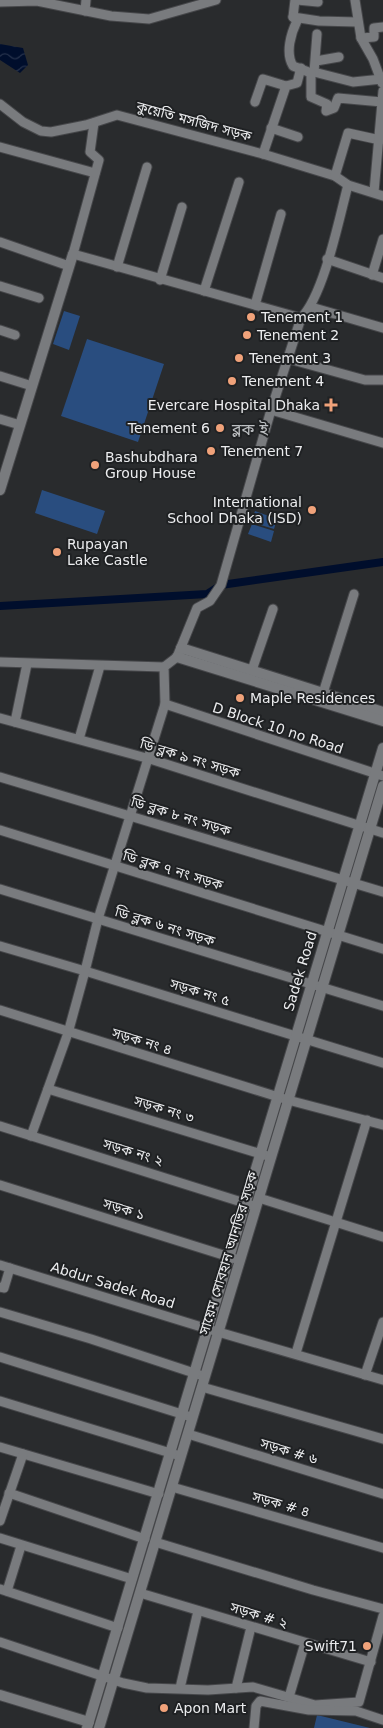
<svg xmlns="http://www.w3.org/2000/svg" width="383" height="1728" font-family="'DejaVu Sans','Noto Sans Bengali',sans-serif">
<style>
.green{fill:#294d7f}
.water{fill:url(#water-waves)}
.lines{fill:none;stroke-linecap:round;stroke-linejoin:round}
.canal{stroke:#000e2c;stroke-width:8}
.minor-casing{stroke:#46474a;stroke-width:11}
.tertiary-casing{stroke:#46474a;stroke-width:12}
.minor{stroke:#797b7e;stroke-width:9}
.tertiary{stroke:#797b7e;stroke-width:10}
.poi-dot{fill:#f0a27a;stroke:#1f2123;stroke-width:2}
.labels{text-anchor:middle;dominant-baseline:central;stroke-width:4;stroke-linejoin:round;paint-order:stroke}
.street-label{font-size:14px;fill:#ebecee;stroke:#1f2123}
.poi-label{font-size:14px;fill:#ebecee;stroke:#1f2123;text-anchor:start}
.quarter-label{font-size:16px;fill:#bdc0c3;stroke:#1f2123}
</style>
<defs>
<pattern id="water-waves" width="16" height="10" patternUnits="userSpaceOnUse" patternTransform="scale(1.25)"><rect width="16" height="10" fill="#000e2c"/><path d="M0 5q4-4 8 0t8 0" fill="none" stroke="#25314b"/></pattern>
</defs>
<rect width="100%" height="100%" fill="#292b2d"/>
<g class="green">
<polygon points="64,311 80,316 69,350 53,344"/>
<polygon points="87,339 164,364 138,442 61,416"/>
<polygon points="42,490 105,511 97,534 35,513"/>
<polygon points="255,511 277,519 274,529 251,522"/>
<polygon points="252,524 274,531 271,542 248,534"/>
<polygon points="317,1715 370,1728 314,1728"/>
</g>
<polygon class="water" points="0,44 23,48 28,65 20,73 0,60"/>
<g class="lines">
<polyline class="canal" points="0,606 207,594 221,585 383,562"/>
<defs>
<g id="minor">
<polyline points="295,0 293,17 319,21 357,22"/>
<polyline points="297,0 318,2"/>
<polyline points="355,0 361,38 373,59 382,83"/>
<polyline points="0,2 37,1 111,16 149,19 216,0"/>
<polyline points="85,11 86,0"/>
<path d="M293,17l4,4c-6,12 -12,32 -4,45l18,7 3,-1 39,10 29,-3"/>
<polyline points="361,38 374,37 374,28 383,27"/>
<polyline points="316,61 339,57"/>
<polyline points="314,72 317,34"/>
<polyline points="311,73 311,97 327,104 326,111 334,108 338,98 382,102"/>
<polyline points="255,102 263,79 286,86"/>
<polyline points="0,104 23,122 41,131 51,132 86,125 117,115 263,154 335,176 348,185 383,196"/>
<polyline points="94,123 90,152 99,160 73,254 301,318"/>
<polyline points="271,128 298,137"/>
<polyline points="0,147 95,173"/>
<polyline points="263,154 286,86 297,83 301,68"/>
<polyline points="335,176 348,133 380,140"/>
<path d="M348,185c-9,34 -24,110 -47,133l-30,92 -50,175 -11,16 -13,7 -20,49 -13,10 1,37 -67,215 -13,52 298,92"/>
<polyline points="374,192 383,91"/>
<polyline points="0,242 69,266"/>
<polyline points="327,259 383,278"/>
<polyline points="117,267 147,167"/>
<polyline points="372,275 383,239"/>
<polyline points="160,280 182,207"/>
<polyline points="0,286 39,298"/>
<polyline points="204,291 239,182"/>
<polyline points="255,305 281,214"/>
<polyline points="311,307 383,328"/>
<polyline points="0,330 15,335"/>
<polyline points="289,359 365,380 383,380"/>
<polyline points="0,376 32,386"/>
<polyline points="271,410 383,443"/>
<polyline points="0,419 20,425"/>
<polyline points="0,662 164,667"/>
<polyline points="252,670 273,609"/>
<polyline points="323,693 354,594"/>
<polyline points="165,704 383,776"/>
<polyline points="0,718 150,759 383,833"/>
<polyline points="15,722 27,664"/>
<polyline points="79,739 100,666"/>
<polyline points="0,777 383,892"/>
<polyline points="0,830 383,949"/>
<polyline points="0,889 383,1006"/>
<polyline points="0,946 85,971 68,1033 31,1136"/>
<polyline points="0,1010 288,1100 383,1125"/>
<polyline points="48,1089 271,1157"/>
<polyline points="0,1126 251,1205"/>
<polyline points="0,1185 236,1259"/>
<polyline points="259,1198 383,1237"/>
<polyline points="0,1265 208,1329 383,1380"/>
<polyline points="0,1287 4,1288 10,1268"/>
<polyline points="0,1312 91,1339 200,1375"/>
<polyline points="296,1353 367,1120"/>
<polyline points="0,1357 188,1416"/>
<polyline points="365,1375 383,1322"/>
<polyline points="202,1387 383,1439"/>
<polyline points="0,1401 177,1455"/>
<polyline points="188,1434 383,1494"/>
<polyline points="0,1447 159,1494"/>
<polyline points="172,1487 383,1548"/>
<polyline points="9,1493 145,1539"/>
<polyline points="0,1521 23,1454"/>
<polyline points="0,1538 132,1579"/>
<polyline points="155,1542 313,1590 383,1609"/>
<polyline points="0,1589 118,1628"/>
<polyline points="7,1591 21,1546"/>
<polyline points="140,1593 371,1662"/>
<polyline points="0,1642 123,1683 147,1688 208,1690 253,1687 315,1705 359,1702 383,1616"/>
<polyline points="180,1688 198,1611"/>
<polyline points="236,1688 251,1627"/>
<polyline points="289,1697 305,1643"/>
<polyline points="254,1728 256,1706 260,1701 309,1710 356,1711 383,1720"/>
</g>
<g id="tertiary">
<polyline points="0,490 73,254"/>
<polyline points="181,648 383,712"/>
<polyline points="177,657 383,721"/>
<polyline points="0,1695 89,1722"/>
<polyline points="87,1728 383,748"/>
<polyline points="99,1728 383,786"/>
</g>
</defs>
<use href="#minor" class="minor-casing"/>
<use href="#tertiary" class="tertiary-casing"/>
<use href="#minor" class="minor"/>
<use href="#tertiary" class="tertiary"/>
</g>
<g class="poi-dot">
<circle cx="251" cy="317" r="5"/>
<circle cx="247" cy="335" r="5"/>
<circle cx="239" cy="358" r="5"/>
<circle cx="232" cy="381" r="5"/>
<path d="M328.5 397.5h5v5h5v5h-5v5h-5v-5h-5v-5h5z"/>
<circle cx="220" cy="428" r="5"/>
<circle cx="211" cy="451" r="5"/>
<circle cx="95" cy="465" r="5"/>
<circle cx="312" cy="510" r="5"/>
<circle cx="57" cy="552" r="5"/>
<circle cx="240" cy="698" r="5"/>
<circle cx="367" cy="1646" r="5"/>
<circle cx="164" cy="1708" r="5"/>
</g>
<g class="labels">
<g class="street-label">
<text transform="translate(194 121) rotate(15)">কুয়েতি মসজিদ সড়ক</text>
<text transform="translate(278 728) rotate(18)">D Block 10 no Road</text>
<text transform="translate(190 758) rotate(17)">ডি ব্লক ৯ নং সড়ক</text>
<text transform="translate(181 816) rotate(17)">ডি ব্লক ৮ নং সড়ক</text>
<text transform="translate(173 870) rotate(17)">ডি ব্লক ৭ নং সড়ক</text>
<text transform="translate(165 926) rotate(17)">ডি ব্লক ৬ নং সড়ক</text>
<text transform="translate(300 971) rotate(-73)">Sadek Road</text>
<text transform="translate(200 992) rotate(17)">সড়ক নং ৫</text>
<text transform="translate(142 1041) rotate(17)">সড়ক নং ৪</text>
<text transform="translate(164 1109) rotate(17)">সড়ক নং ৩</text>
<text transform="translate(133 1152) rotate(17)">সড়ক নং ২</text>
<text transform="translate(124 1209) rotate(17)">সড়ক ১</text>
<text transform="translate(228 1253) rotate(-73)">সায়েম সোবহান আনভির সড়ক</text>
<text transform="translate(113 1285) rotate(17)">Abdur Sadek Road</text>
<text transform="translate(289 1451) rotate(17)">সড়ক # ৬</text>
<text transform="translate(281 1504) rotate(16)">সড়ক # ৪</text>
<text transform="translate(259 1615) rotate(17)">সড়ক # ২</text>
</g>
<g class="poi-label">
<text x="261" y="317">Tenement 1</text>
<text x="257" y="335">Tenement 2</text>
<text x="249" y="358">Tenement 3</text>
<text x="242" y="381">Tenement 4</text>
<text x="320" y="405" text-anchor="end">Evercare Hospital Dhaka</text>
<text x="210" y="428" text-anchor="end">Tenement 6</text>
<text x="221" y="451">Tenement 7</text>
<text x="105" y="457">Bashubdhara<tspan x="105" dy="16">Group House</tspan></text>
<text x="302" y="502" text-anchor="end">International<tspan x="302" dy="16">School Dhaka (ISD)</tspan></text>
<text x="67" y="544">Rupayan<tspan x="67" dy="16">Lake Castle</tspan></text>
<text x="250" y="698">Maple Residences</text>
<text x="357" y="1646" text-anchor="end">Swift71</text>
<text x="174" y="1708">Apon Mart</text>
</g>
<g class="quarter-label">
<text x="250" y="429">ব্লক ই</text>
</g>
</g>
</svg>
